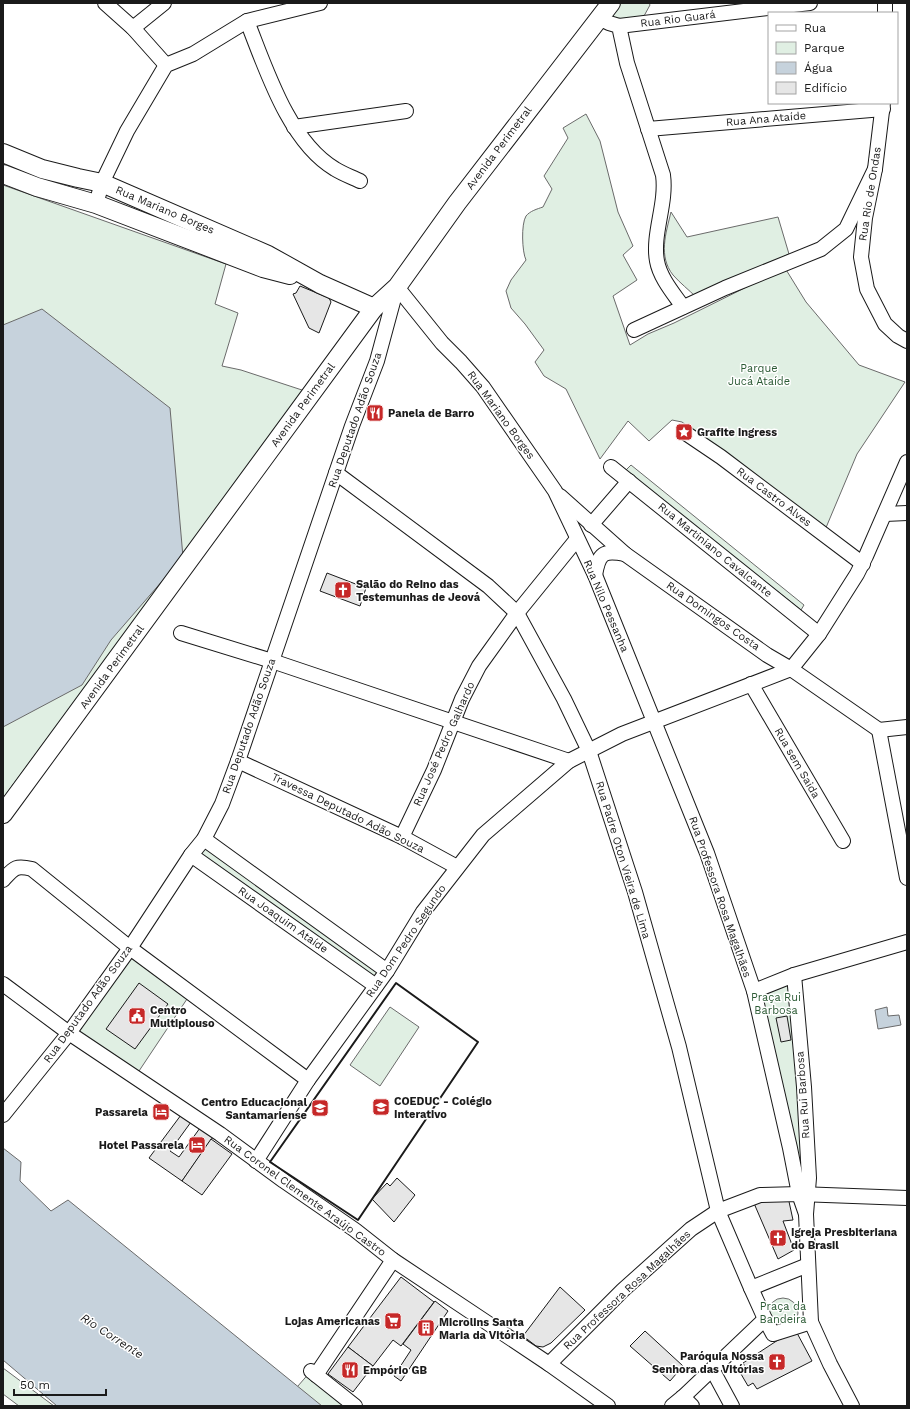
<svg xmlns="http://www.w3.org/2000/svg" width="910" height="1409" font-family="'Work Sans',sans-serif">
<style>
.green{fill:#e0efe3;stroke:#6a6a6a}
.water{fill:#c6d2dc;stroke:#6a6a6a}
.building{fill:#e6e6e6;stroke:#1a1a1a}
.lines{fill:none;stroke-linecap:round;stroke-linejoin:round}
.minor-casing{stroke:#1a1a1a;stroke-width:16}
.major-casing{stroke:#1a1a1a;stroke-width:20}
.minor{stroke:#fff;stroke-width:14}
.major{stroke:#fff;stroke-width:18}
.wall{stroke:#1a1a1a;stroke-width:2}
.labels{text-anchor:middle;dominant-baseline:central;stroke-width:3;stroke-linejoin:round;paint-order:stroke}
.street-label{font-size:11px;fill:#1a1a1a;stroke:#fff}
.park-label{font-size:11px;fill:#2b5a34;stroke:#fff}
.poi-label{font-size:11px;font-weight:bold;fill:#1a1a1a;stroke:#fff;text-anchor:start}
.water-label{font-size:12px;font-style:italic;fill:#1a1a1a;stroke:#fff}
</style>
<rect width="100%" height="100%" fill="#fff"/>
<g class="green">
<polygon points="619,3 649,3 650,5 644,16 635,26 604,21"/>
<path d="M586,114l14,27 18,71 15,34 -10,9 14,25 -24,16 17,49 18,-11 26,-11 111,-55 21,34 53,63 46,17 -48,72 -32,76 -143,-108 -10,-2 -23,21 -21,-20 -28,38 -34,-70 -22,-13 -9,-14 9,-12 -19,-26 -14,-16 -5,-17 5,-11 15,-20c-4,-8 -5,-36 0,-44 4,-5 11,-7 17,-9l9,-18 -8,-13 24,-38 -5,-10z"/>
<polygon points="3,185 226,264 215,304 238,313 222,366 241,370 305,391 3,798"/>
<path d="M671,212l16,25 91,-20 11,37 -93,43c-7,-7 -16,-14 -23,-22 -15,-19 -7,-42 -2,-63z"/>
<polygon points="631,465 804,605 801,610 625,471"/>
<polygon points="204,839 387,971 376,986 191,855"/>
<polygon points="130,948 191,993 135,1077 69,1033"/>
<polygon points="794,975 808,1194 754,991"/>
<polygon points="390,1007 419,1027 380,1086 350,1065"/>
<circle cx="783" cy="1313" r="15"/>
<polygon points="3,1368 54,1406 19,1406 3,1394"/>
<polygon points="311,1371 357,1406 312,1406 291,1394"/>
</g>
<g class="water">
<polygon points="42,309 170,408 183,557 111,640 82,685 3,727 3,325"/>
<polygon points="887,1007 888,1016 899,1015 901,1025 878,1029 875,1010"/>
<polygon points="3,1148 21,1162 20,1181 51,1211 68,1200 322,1406 57,1406 3,1360"/>
</g>
<g class="building">
<polygon points="300,286 329,298 331,302 319,333 309,328 293,294 296,293"/>
<polygon points="327,573 366,588 360,606 320,591"/>
<polygon points="139,983 168,1004 135,1049 106,1029"/>
<polygon points="787,1016 791,1040 781,1042 776,1018"/>
<polygon points="181,1115 191,1122 170,1151 179,1157 200,1128 213,1137 182,1181 149,1158"/>
<polygon points="211,1139 232,1154 202,1195 182,1181"/>
<polygon points="397,1178 415,1195 394,1222 372,1199 387,1183 390,1186"/>
<polygon points="788,1197 793,1220 783,1221 794,1250 778,1259 753,1201"/>
<polygon points="401,1277 434,1302 401,1346 393,1340 373,1366 348,1347"/>
<polygon points="560,1287 585,1310 551,1343 543,1347 536,1346 523,1336"/>
<polygon points="435,1301 448,1311 401,1381 394,1376 411,1350 403,1344"/>
<polygon points="645,1331 683,1366 670,1381 630,1346"/>
<polygon points="797,1333 812,1361 757,1389 753,1383 748,1386 741,1374 747,1370 743,1363 778,1340"/>
<polygon points="348,1347 373,1366 353,1392 328,1374"/>
</g>
<g class="lines">
<defs>
<g id="minor">
<polyline points="105,3 133,28 166,65"/>
<polyline points="885,13 885,3"/>
<path d="M599,18l10,5 10,3 8,37 36,112c4,29 -11,59 -6,86 3,17 17,33 26,46"/>
<path d="M247,21c19,48 42,121 88,148 8,5 17,8 25,12"/>
<polyline points="619,26 810,3"/>
<polyline points="133,28 164,3"/>
<polyline points="883,103 875,169 865,218 861,257 867,289 885,324 898,336 907,341"/>
<polyline points="294,127 406,111"/>
<polyline points="648,129 883,109"/>
<polyline points="96,204 102,183 127,131 166,65 193,54 247,21 320,3"/>
<polyline points="397,287 442,343 461,362 483,387 555,491 595,575 707,853 754,991 790,1148 799,1194 806,1214"/>
<polyline points="634,330 725,288 821,249 846,229 875,169"/>
<polyline points="684,432 721,457 863,564"/>
<polyline points="611,467 819,634"/>
<polyline points="336,473 488,586 517,613 564,699 589,751 635,892 679,1047 718,1211 751,1288 765,1319 773,1334 811,1322"/>
<polyline points="560,496 625,554 767,655 791,669 879,730"/>
<polyline points="885,514 907,513"/>
<polyline points="591,525 629,481"/>
<path d="M595,575c4,-22 8,-25 30,-21"/>
<polyline points="181,633 272,661 569,761"/>
<polyline points="751,684 843,841"/>
<polyline points="879,730 907,878"/>
<polyline points="879,730 907,727"/>
<polyline points="238,761 402,837 457,867"/>
<polyline points="402,837 434,770 462,699 479,666 517,613 577,539"/>
<polyline points="204,839 387,971"/>
<polyline points="191,855 376,986"/>
<path d="M3,880c11,-12 12,-15 29,-11l98,79 178,132"/>
<polyline points="794,975 804,1087 809,1178 806,1214 811,1322 830,1364 852,1406"/>
<polyline points="3,984 69,1033 220,1134 284,1181 355,1230 393,1260 549,1364 608,1406"/>
<polyline points="754,991 794,975 907,942"/>
<polyline points="3,1115 69,1033 130,948 191,855 204,839 222,804 238,761 352,426 377,361 397,287"/>
<polyline points="256,1161 308,1080 387,971 423,912 483,835 569,761 622,734 791,669 819,634 857,574 866,556 907,462"/>
<polyline points="751,1288 808,1265"/>
<polyline points="549,1364 623,1290 691,1229 718,1211 760,1195 799,1194 907,1198"/>
<polyline points="712,1369 732,1406"/>
<polyline points="311,1371 355,1406"/>
<polyline points="316,1375 393,1260"/>
<polyline points="683,1397 692,1406"/>
<polyline points="672,1406 683,1397 765,1319"/>
</g>
<g id="major">
<polyline points="3,153 42,169 78,178 102,183 268,255 320,284 374,308"/>
<polyline points="3,174 37,187 96,204 263,268 290,275"/>
<polyline points="3,814 374,308 397,287 457,203 611,3"/>
</g>
</defs>
<use href="#minor" class="minor-casing"/>
<use href="#major" class="major-casing"/>
<use href="#minor" class="minor"/>
<use href="#major" class="major"/>
<polygon class="wall" points="396,983 478,1042 358,1220 270,1162"/>
</g>
<defs>
<symbol id="restaurant-square" viewBox="-11 -11 22 22"><rect x="-9" y="-9" width="18" height="18" rx="4" fill="#c62828" stroke="#fff"/><path d="M-5-6h1v4h1v-4h1v4h1v-4h1v5L-1.5 .5V6h-2V.5L-5-1ZM5-6V6H3V1.5H1.5Q1.5-4 5-6Z" fill="#fff"/></symbol>
<symbol id="sight-square" viewBox="-11 -11 22 22"><rect x="-9" y="-9" width="18" height="18" rx="4" fill="#c62828" stroke="#fff"/><path d="M0-6L1.8-2.2L6-1.7L2.9 1.2L3.7 5.4L0 3.3L-3.7 5.4L-2.9 1.2L-6-1.7L-1.8-2.2Z" fill="#fff"/></symbol>
<symbol id="church-square" viewBox="-11 -11 22 22"><rect x="-9" y="-9" width="18" height="18" rx="4" fill="#c62828" stroke="#fff"/><path d="M-1.2-6h2.4v3.5h3.3v2.4h-3.3V6h-2.4V-.1h-3.3v-2.4h3.3Z" fill="#fff"/></symbol>
<symbol id="civic-square" viewBox="-11 -11 22 22"><rect x="-9" y="-9" width="18" height="18" rx="4" fill="#c62828" stroke="#fff"/><path d="M-.6-6.5H3V-4.5H.6V-3L4-1V1h2V6H-6V1h2V-1L-.6-3ZM-1.2 2.5V6h2.4V2.5Z" fill="#fff"/></symbol>
<symbol id="school-square" viewBox="-11 -11 22 22"><rect x="-9" y="-9" width="18" height="18" rx="4" fill="#c62828" stroke="#fff"/><path d="M0-5L7-2L0 1L-7-2ZM-4 1L0 2.5L4 1V4Q0 6-4 4Z" fill="#fff"/></symbol>
<symbol id="hotel-square" viewBox="-11 -11 22 22"><rect x="-9" y="-9" width="18" height="18" rx="4" fill="#c62828" stroke="#fff"/><path d="M-6-4.5h1.5V1H6V5H4.5V3h-9V5H-6ZM-4 0a1.8 1.8 0 1 1 3.6 0ZM.5 0V-2.5h3Q6-2.5 6 0Z" fill="#fff"/></symbol>
<symbol id="supermarket-square" viewBox="-11 -11 22 22"><rect x="-9" y="-9" width="18" height="18" rx="4" fill="#c62828" stroke="#fff"/><path d="M-6-5.5h2.5l.6 2H6L4.5 2H-2.5L-4.4-4H-6ZM-1.5 3.2a1.3 1.3 0 1 0 .1 0ZM3 3.2a1.3 1.3 0 1 0 .1 0Z" fill="#fff"/></symbol>
<symbol id="building-square" viewBox="-11 -11 22 22"><rect x="-9" y="-9" width="18" height="18" rx="4" fill="#c62828" stroke="#fff"/><path d="M-4-6H4V6H1V3H-1V6H-4ZM-2.5-4.3h1.7v1.8h-1.7ZM.8-4.3h1.7v1.8H.8ZM-2.5-1h1.7V.8h-1.7ZM.8-1h1.7V.8H.8Z" fill="#fff"/></symbol>
</defs>
<g fill-rule="evenodd">
<use href="#restaurant-square" x="365" y="403" width="20" height="20"/>
<use href="#sight-square" x="674" y="422" width="20" height="20"/>
<use href="#church-square" x="333" y="580" width="20" height="20"/>
<use href="#civic-square" x="127" y="1006" width="20" height="20"/>
<use href="#school-square" x="371" y="1097" width="20" height="20"/>
<use href="#school-square" x="310" y="1098" width="20" height="20"/>
<use href="#hotel-square" x="151" y="1102" width="20" height="20"/>
<use href="#hotel-square" x="187" y="1135" width="20" height="20"/>
<use href="#church-square" x="768" y="1228" width="20" height="20"/>
<use href="#supermarket-square" x="383" y="1311" width="20" height="20"/>
<use href="#building-square" x="416" y="1318" width="20" height="20"/>
<use href="#church-square" x="767" y="1352" width="20" height="20"/>
<use href="#restaurant-square" x="340" y="1360" width="20" height="20"/>
</g>
<g class="labels">
<g class="street-label">
<text transform="translate(678 19) rotate(-7)">Rua Rio Guará</text>
<text transform="translate(766 119) rotate(-5)">Rua Ana Ataíde</text>
<text transform="translate(499 148) rotate(-53)">Avenida Perimetral</text>
<text transform="translate(870 194) rotate(-81)">Rua Rio de Ondas</text>
<text transform="translate(165 210) rotate(23)">Rua Mariano Borges</text>
<text transform="translate(303 405) rotate(-54)">Avenida Perimetral</text>
<text transform="translate(501 415) rotate(54)">Rua Mariano Borges</text>
<text transform="translate(355 420) rotate(-71)">Rua Deputado Adão Souza</text>
<text transform="translate(774 497) rotate(37)">Rua Castro Alves</text>
<text transform="translate(715 550) rotate(39)">Rua Martiniano Cavalcante</text>
<text transform="translate(606 606) rotate(67)">Rua Nilo Pessanha</text>
<text transform="translate(713 616) rotate(35)">Rua Domingos Costa</text>
<text transform="translate(112 667) rotate(-54)">Avenida Perimetral</text>
<text transform="translate(249 726) rotate(-71)">Rua Deputado Adão Souza</text>
<text transform="translate(444 744) rotate(-66)">Rua José Pedro Galhardo</text>
<text transform="translate(797 763) rotate(60)">Rua sem Saida</text>
<text transform="translate(348 813) rotate(26)">Travessa Deputado Adão Souza</text>
<text transform="translate(623 860) rotate(73)">Rua Padre Oton Vieira de Lima</text>
<text transform="translate(720 897) rotate(71)">Rua Professora Rosa Magalhães</text>
<text transform="translate(283 920) rotate(35)">Rua Joaquim Ataíde</text>
<text transform="translate(406 941) rotate(-56)">Rua Dom Pedro Segundo</text>
<text transform="translate(88 1004) rotate(-54)">Rua Deputado Adão Souza</text>
<text transform="translate(803 1095) rotate(-94)">Rua Rui Barbosa</text>
<text transform="translate(305 1196) rotate(36)">Rua Coronel Clemente Araújo Castro</text>
<text transform="translate(627 1290) rotate(-43)">Rua Professora Rosa Magalhães</text>
</g>
<g class="park-label">
<text x="759" y="368">Parque<tspan x="759" dy="13">Jucá Ataíde</tspan></text>
<text x="776" y="997">Praça Rui<tspan x="776" dy="13">Barbosa</tspan></text>
<text x="783" y="1306">Praça da<tspan x="783" dy="13">Bandeira</tspan></text>
</g>
<g class="poi-label">
<text x="388" y="413">Panela de Barro</text>
<text x="697" y="432">Grafite ingress</text>
<text x="356" y="584">Salão do Reino das<tspan x="356" dy="13">Testemunhas de Jeová</tspan></text>
<text x="150" y="1010">Centro<tspan x="150" dy="13">Multiplouso</tspan></text>
<text x="394" y="1101">COEDUC - Colégio<tspan x="394" dy="13">Interativo</tspan></text>
<text x="307" y="1102" text-anchor="end">Centro Educacional<tspan x="307" dy="13">Santamariense</tspan></text>
<text x="148" y="1112" text-anchor="end">Passarela</text>
<text x="184" y="1145" text-anchor="end">Hotel Passarela</text>
<text x="791" y="1232">Igreja Presbiteriana<tspan x="791" dy="13">do Brasil</tspan></text>
<text x="380" y="1321" text-anchor="end">Lojas Americanas</text>
<text x="439" y="1322">Microlins Santa<tspan x="439" dy="13">Maria da Vitória</tspan></text>
<text x="764" y="1356" text-anchor="end">Paróquia Nossa<tspan x="764" dy="13">Senhora das Vitórias</tspan></text>
<text x="363" y="1370">Empório GB</text>
</g>
<g class="water-label">
<text transform="translate(112 1336) rotate(33)">Rio Corrente</text>
</g>
</g>
<rect width="910" height="1409" fill="none" stroke="#1a1a1a" stroke-width="8"/>
<rect x="768" y="12" width="130" height="92" fill="#ffffff" stroke="#a3a3a3"/>
<rect x="776" y="25" width="20" height="6" fill="#ffffff" stroke="#a3a3a3"/>
<text x="804" y="32" font-size="12" fill="#1a1a1a">Rua</text>
<rect x="776" y="42" width="20" height="12" fill="#e0efe3" stroke="#a3a3a3"/>
<text x="804" y="52" font-size="12" fill="#1a1a1a">Parque</text>
<rect x="776" y="62" width="20" height="12" fill="#c6d2dc" stroke="#a3a3a3"/>
<text x="804" y="72" font-size="12" fill="#1a1a1a">Água</text>
<rect x="776" y="82" width="20" height="12" fill="#e6e6e6" stroke="#a3a3a3"/>
<text x="804" y="92" font-size="12" fill="#1a1a1a">Edifício</text>
<path d="M14 1389v6h92v-6" fill="none" stroke="#1a1a1a" stroke-width="2"/>
<text x="20" y="1389" font-size="12" fill="#1a1a1a" stroke="#ffffff" stroke-width="3" paint-order="stroke">50 m</text>
</svg>
